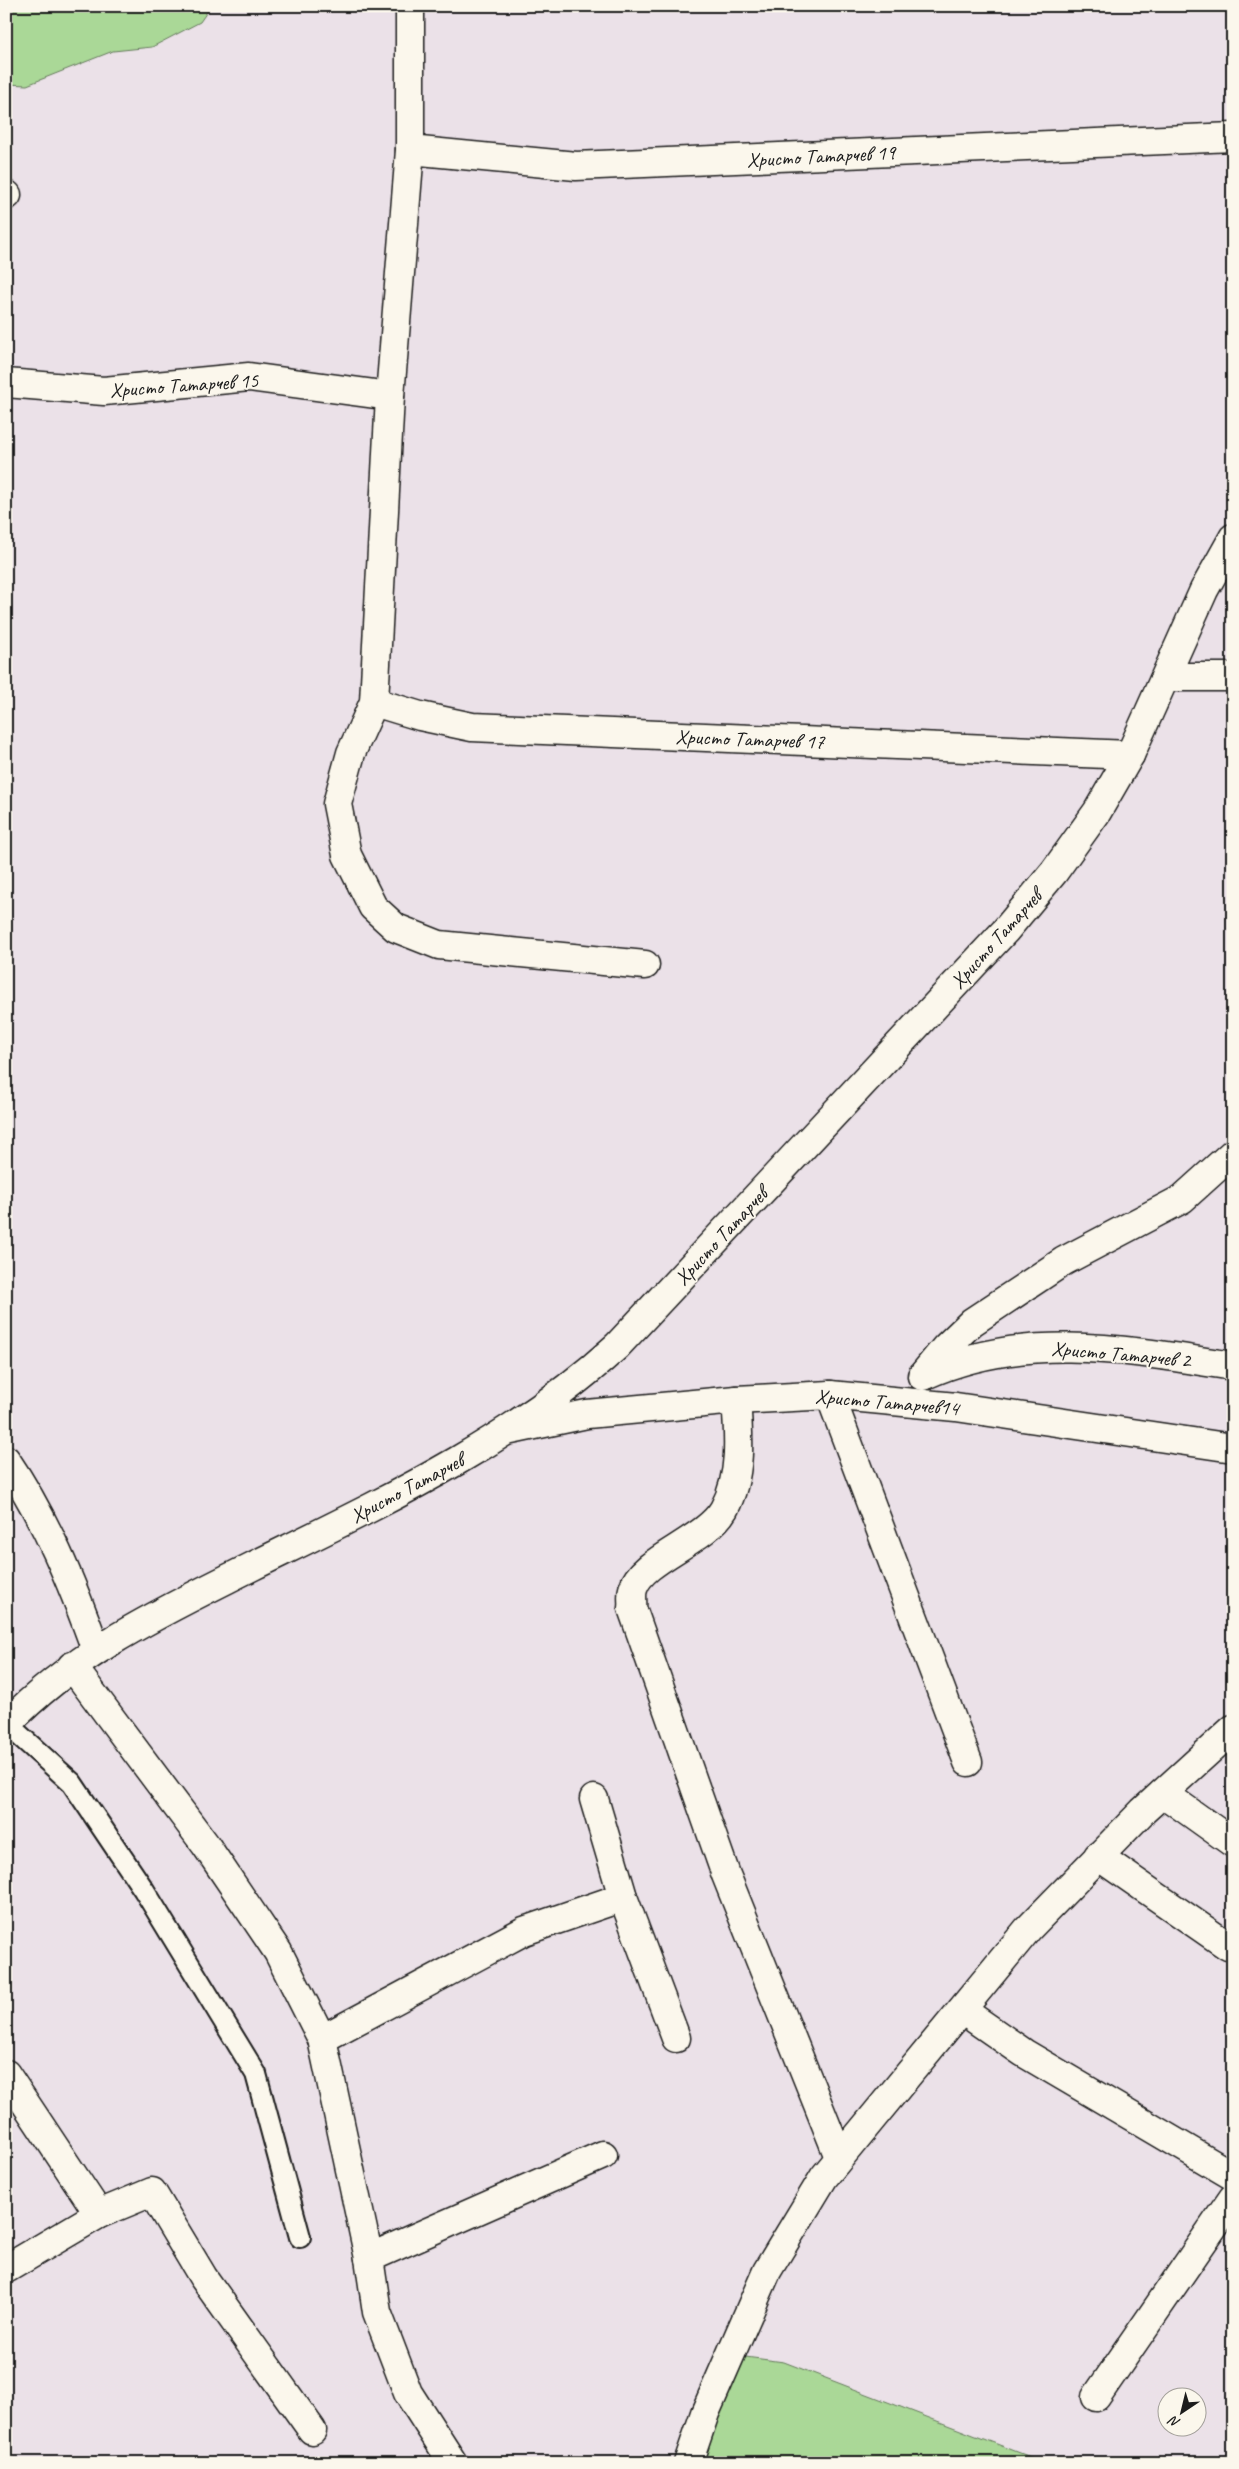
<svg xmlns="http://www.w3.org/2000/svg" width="1239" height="2469" font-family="Caveat,sans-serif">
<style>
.green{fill:#aad897;stroke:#637a5a}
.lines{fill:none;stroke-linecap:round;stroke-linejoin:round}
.service-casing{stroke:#1c1c1c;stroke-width:24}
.minor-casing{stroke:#1c1c1c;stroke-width:31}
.secondary-casing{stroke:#1c1c1c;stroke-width:31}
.service{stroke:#fbf7ec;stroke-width:20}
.minor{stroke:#fbf7ec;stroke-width:28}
.secondary{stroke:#fbf7ec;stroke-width:28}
.labels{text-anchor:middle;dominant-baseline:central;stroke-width:4;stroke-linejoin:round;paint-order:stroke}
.street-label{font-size:21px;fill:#1c1c1c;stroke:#fbf7ec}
</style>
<rect width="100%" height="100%" fill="#ebe1e8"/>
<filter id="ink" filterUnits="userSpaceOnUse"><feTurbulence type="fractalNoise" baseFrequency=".02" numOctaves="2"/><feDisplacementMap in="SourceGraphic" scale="10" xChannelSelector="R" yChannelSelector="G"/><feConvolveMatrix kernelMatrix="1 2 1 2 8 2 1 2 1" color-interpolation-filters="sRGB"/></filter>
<g filter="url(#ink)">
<g class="green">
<polygon points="6,6 211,6 200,22 152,47 113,51 27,85 6,84"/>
<polygon points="730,2355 784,2362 1046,2463 688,2463"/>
</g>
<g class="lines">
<defs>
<polyline id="service" points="7,1724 72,1783 144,1890 256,2074 300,2237"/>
<g id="minor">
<polyline points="410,6 410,150 390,396 374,702 351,753 337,804 347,855 373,907 396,928 439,945 645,965"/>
<polyline points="410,150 576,166 1233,137"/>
<polyline points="6,195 7,195"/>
<polyline points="6,383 104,391 249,377 390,396"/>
<polyline points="1166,677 1233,677"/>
<polyline points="374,702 420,716 472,727 1130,755"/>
<path d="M925,1375c99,-45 205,-25 308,-9"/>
<polyline points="922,1376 946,1347 972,1322 1064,1261 1182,1199 1233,1153"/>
<polyline points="830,1395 968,1762"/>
<path d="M736,1400c3,36 6,76 -12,109 -18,32 -83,50 -91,80 -2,6 0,13 -1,19l94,267 113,282"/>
<polyline points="511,1430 587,1414 736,1400 830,1395 956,1407 1233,1448"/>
<path d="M6,1460c40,59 66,123 90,190"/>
<polyline points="72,1666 205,1844 278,1952 322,2039 369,2258 377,2312 408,2393 453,2463"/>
<polyline points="1163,1793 1233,1843"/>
<polyline points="594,1799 623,1897 676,2038"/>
<polyline points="1098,1856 1228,1946"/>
<polyline points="962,2010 1024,2053 1233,2176"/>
<polyline points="322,2039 524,1931 623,1897"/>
<polyline points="6,2074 99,2214"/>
<polyline points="369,2258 603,2155"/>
<polyline points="6,2269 99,2214 152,2192 203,2277 312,2430"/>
<polyline points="1096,2397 1233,2198"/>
<polyline points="688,2463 705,2413 767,2271 824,2177 1028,1929 1143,1811 1233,1729"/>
</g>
<path id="secondary" d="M6,1725c72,-75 156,-113 247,-159 128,-63 258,-123 364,-220l388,-415 49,-59 43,-60 33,-57 74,-165 29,-52"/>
</defs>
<use href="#service" class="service-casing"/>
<use href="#minor" class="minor-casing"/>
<use href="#secondary" class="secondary-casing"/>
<use href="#service" class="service"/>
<use href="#minor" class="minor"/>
<use href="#secondary" class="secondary"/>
</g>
</g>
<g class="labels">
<g class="street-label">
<text transform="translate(821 156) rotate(-3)">Христо Татарчев 19</text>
<text transform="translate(184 385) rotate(-4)">Христо Татарчев 15</text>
<text transform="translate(750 739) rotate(2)">Христо Татарчев 17</text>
<text transform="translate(996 939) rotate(-48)">Христо Татарчев</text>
<text transform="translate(721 1236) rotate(-47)">Христо Татарчев</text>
<text transform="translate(1121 1354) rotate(5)">Христо Татарчев 2</text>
<text transform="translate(887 1402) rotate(5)">Христо Татарчев14</text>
<text transform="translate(407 1488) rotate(-28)">Христо Татарчев</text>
</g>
</g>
<rect width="1239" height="2469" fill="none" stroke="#fbf7ec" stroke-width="25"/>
<rect x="12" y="12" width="1214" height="2444" fill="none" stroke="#1c1c1c" stroke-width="2" filter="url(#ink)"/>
<g transform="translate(1182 2412) rotate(215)"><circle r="24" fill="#fbf7ec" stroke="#a29f99"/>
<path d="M0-4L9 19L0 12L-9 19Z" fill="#1c1c1c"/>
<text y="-8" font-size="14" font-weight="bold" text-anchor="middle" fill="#1c1c1c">N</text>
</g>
</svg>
